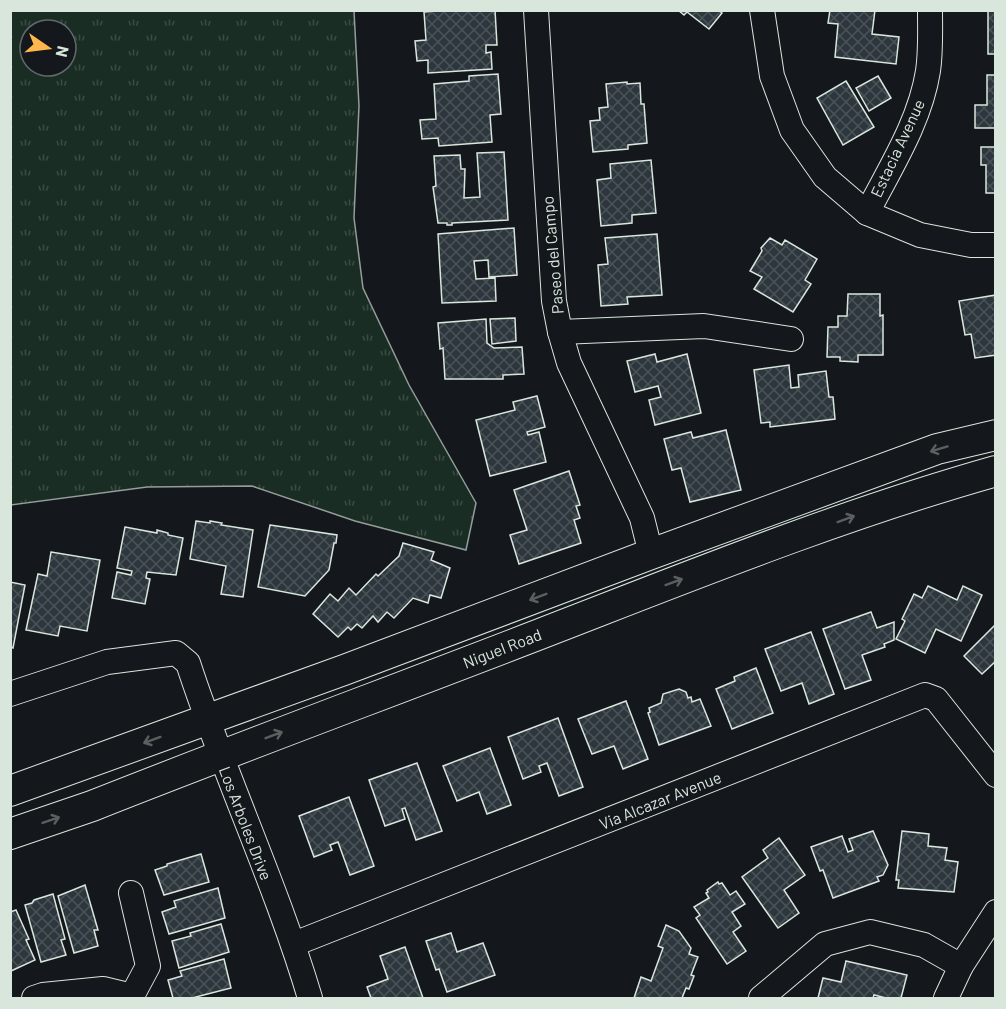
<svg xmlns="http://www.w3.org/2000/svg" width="1006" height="1009" font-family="Barlow,sans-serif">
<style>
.grass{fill:url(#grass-tufts);stroke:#939e99;stroke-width:1.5;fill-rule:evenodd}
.building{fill:url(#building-cross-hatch);stroke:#d8e6dc;stroke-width:1.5}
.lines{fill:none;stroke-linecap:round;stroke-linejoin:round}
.minor-casing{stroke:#d8e6dc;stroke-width:26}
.major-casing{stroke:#d8e6dc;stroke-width:32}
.minor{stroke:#14181c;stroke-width:24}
.major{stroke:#14181c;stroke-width:30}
.oneway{stroke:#59605f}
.labels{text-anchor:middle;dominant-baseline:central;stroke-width:4.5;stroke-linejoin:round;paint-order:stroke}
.street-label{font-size:16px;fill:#d8e6dc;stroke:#14181c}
</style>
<defs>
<pattern id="grass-tufts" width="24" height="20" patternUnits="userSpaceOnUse" patternTransform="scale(1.5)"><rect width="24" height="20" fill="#1a2d24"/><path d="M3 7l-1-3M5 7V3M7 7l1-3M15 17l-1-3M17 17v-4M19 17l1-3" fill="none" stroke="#3b4b43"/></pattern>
<pattern id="building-cross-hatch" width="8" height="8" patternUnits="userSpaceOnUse" patternTransform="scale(1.5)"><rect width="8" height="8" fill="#2c363c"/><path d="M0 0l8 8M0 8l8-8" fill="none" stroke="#4a5358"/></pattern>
</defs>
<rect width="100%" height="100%" fill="#14181c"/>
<path class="grass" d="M10,11h344l5,95 -5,112 9,70 46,97 67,118 -10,47 -111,-29 -103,-35 -105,1 -136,18zM30,30h36v36h-36z"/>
<g class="building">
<polygon points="448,10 495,10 497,45 486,45 486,53 491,52 492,69 428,73 428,60 417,61 415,41 426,40 424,12"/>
<polygon points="678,10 719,10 722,13 709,29 687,12 684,15"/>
<polygon points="830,10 875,10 872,34 899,37 896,64 835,57 838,24 828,23"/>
<rect x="988" y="10" width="8" height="44"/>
<polygon points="498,74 501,114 490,115 492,142 439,146 438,138 422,139 420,120 436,119 434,84 469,81 469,76"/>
<polygon points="987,75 996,75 996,128 975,128 975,105 987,105"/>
<polygon points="878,76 891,98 869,111 856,88"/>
<polygon points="846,81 874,127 843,145 817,98"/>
<polygon points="627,82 627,84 640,83 641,104 644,104 647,143 628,145 628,149 593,152 590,121 600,120 599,108 608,107 606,84"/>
<polygon points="981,147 996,147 996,193 986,193 986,165 981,165"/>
<polygon points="504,152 508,220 452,223 452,225 447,225 447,223 438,223 433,187 436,186 434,156 460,155 461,169 465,169 464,198 480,197 477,153"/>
<polygon points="651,160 656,213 632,215 632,223 601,226 597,180 611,178 610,164"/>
<polygon points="514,228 517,275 489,277 488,260 474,261 476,279 495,278 496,301 442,303 438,234"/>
<polygon points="657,234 662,295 627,297 628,304 601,306 598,265 608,264 605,238"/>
<polygon points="770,238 782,245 785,240 817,259 805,280 811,284 793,312 754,289 762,277 750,271 762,251 761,248"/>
<polygon points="848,294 880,294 880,316 883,315 883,355 858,355 858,362 840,361 840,357 827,357 828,327 838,327 838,316 847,316"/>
<polygon points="996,295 996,355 975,358 971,334 965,335 959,301"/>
<polygon points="515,318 516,341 492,344 490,319"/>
<polygon points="486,319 487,343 494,348 522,347 524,374 503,375 503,379 445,379 443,348 440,349 438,323"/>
<polygon points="655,354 657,362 687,354 701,413 655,425 649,400 661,397 658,386 635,392 627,361"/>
<polygon points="789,365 791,388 799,387 798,375 826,371 829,397 833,397 835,419 770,427 770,422 761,423 754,370"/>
<polygon points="537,396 545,427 527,432 528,435 539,432 546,462 490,476 476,420 515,410 513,402"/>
<polygon points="726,430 741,490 690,502 681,468 672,470 664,439 691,432 693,438"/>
<polygon points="569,471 580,505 576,506 580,518 574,520 581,543 519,564 510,535 527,530 514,490"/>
<polygon points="196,521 210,523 210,521 222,523 221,525 253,530 243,597 221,594 226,566 190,559"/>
<polygon points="270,525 337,535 336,543 334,543 329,570 305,596 258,587"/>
<polygon points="125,527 157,533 157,530 168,533 168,535 183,538 176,575 147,572 146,578 150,579 145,604 112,598 117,572 131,575 132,571 117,568"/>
<polygon points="403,543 434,552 431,560 450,568 441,598 430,595 428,603 413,598 394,618 387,612 378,622 373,616 362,628 357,624 351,630 348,627 338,637 313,614 330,594 338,601 349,588 356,595 376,574 378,576 399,556"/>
<polygon points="51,552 100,560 87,631 60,626 58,636 26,630 38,574 47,576"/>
<polygon points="10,582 25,585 13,648 10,647"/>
<polygon points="928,586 957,600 963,586 982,595 961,641 936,629 925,653 896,639 905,621 902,619 914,594 922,598"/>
<polygon points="871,612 877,628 894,622 894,640 884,644 885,647 862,655 871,680 845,689 823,629"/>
<polygon points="996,624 996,661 982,674 964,656"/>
<polygon points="811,632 834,694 809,704 802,683 781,691 765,649"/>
<polygon points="756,668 773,713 732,729 716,689 735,681 734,677"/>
<polygon points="679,689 686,692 688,698 691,697 692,702 700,699 711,726 659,745 648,713 650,712 649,708 661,703 663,694"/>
<polygon points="626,701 648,759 623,769 614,746 592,754 578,719"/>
<polygon points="558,718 583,787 559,796 547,763 539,766 541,772 523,779 508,737"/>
<polygon points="490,748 511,805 487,814 479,792 457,801 443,766"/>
<polygon points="417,763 442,831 416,840 405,808 402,809 405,819 385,826 369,780"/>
<polygon points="349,797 374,866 350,875 338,842 330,845 332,850 314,857 299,816"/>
<polygon points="873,831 888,865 883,875 877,877 879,881 833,898 823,870 820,871 811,847 842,836 848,852 853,850 849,839"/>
<polygon points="902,831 929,834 928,846 947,848 945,860 958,862 954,892 898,888 899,880 896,880"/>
<polygon points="779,838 805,875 784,890 799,913 778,928 742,877 768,858 763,850"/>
<polygon points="201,854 209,882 164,895 155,870 167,866 167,864"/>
<polygon points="718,882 719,884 722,883 730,895 736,891 745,904 732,912 741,926 733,932 746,951 727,964 696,918 700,915 694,907 709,898 706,893 708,892 707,890"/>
<polygon points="85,885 98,930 94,930 98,946 74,953 58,896"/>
<polygon points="218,888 225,918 169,934 162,912 176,907 174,901"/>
<polygon points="53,894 65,939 61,940 66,955 41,962 25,905 32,903 34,900"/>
<polygon points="16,910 29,939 26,940 35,960 11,971 10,912"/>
<polygon points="221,924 229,952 179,968 172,941 191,936 190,933"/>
<polygon points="666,925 679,931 691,948 689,954 698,957 691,975 694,976 689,989 686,988 682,998 634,998 641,977 651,981 663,948 658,946"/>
<polygon points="451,933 457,952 483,943 495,975 447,992 439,969 436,970 426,941"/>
<polygon points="405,947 423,998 371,998 367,987 388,979 380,956"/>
<polygon points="224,959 231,988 192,998 173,998 168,980 182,976 180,971"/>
<polygon points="846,961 907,975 901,998 886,998 874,995 873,998 818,998 823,978 841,982"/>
</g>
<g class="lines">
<defs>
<g id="minor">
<polyline points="536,10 554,301 560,332 569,363 642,518 651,554"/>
<polyline points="762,10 772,76 792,130 825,177 867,213 920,235 971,245 996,245"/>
<path d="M867,213c23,-45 53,-91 61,-142 3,-20 2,-40 2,-61"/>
<polyline points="560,332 704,326 791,339"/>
<path d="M10,694l97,-32 69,-9 12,10c37,114 88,221 122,335"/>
<polyline points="131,893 148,966 132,996 133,998"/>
<polyline points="294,944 925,695 936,699 996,775"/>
<polyline points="34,998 43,995 103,989 132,996"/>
<polyline points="761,998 825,944 870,932 924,945 961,966"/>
<polyline points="946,998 961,966 996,912"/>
</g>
<g id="major">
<polyline points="10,791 344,670 651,554 937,449 996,435"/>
<path d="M10,834l82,-28c149,-59 298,-114 448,-172 150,-58 300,-119 456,-163"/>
</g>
</defs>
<use href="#minor" class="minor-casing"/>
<use href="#major" class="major-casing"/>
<use href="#minor" class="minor"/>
<use href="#major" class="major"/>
</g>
<defs><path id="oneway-shaft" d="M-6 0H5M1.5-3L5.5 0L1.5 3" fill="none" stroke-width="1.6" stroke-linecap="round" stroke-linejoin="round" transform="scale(1.5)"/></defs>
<g class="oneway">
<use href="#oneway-shaft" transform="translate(939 449) rotate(163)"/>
<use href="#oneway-shaft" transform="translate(846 519) rotate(-20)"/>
<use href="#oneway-shaft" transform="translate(674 582) rotate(-20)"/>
<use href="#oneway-shaft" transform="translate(538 597) rotate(159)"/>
<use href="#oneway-shaft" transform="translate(274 735) rotate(-21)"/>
<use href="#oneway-shaft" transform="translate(152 740) rotate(160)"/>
<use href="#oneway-shaft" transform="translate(51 820) rotate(-19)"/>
</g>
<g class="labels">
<g class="street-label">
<text transform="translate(897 148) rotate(-65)">Estacia Avenue</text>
<text transform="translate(552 255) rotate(-95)">Paseo del Campo</text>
<text transform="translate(502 648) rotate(-21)">Niguel Road</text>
<text transform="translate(660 800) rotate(-22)">Via Alcazar Avenue</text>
<text transform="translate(246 823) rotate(69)">Los Arboles Drive</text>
</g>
</g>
<rect width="1006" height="1009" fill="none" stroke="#d8e6dc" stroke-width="24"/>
<g transform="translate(48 48) rotate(104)"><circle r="28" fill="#14181c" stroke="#626a69" stroke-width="1.5"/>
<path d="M0-4.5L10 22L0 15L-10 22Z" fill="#ffb74d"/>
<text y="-9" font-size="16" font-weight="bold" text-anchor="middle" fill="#d8e6dc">N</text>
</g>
</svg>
